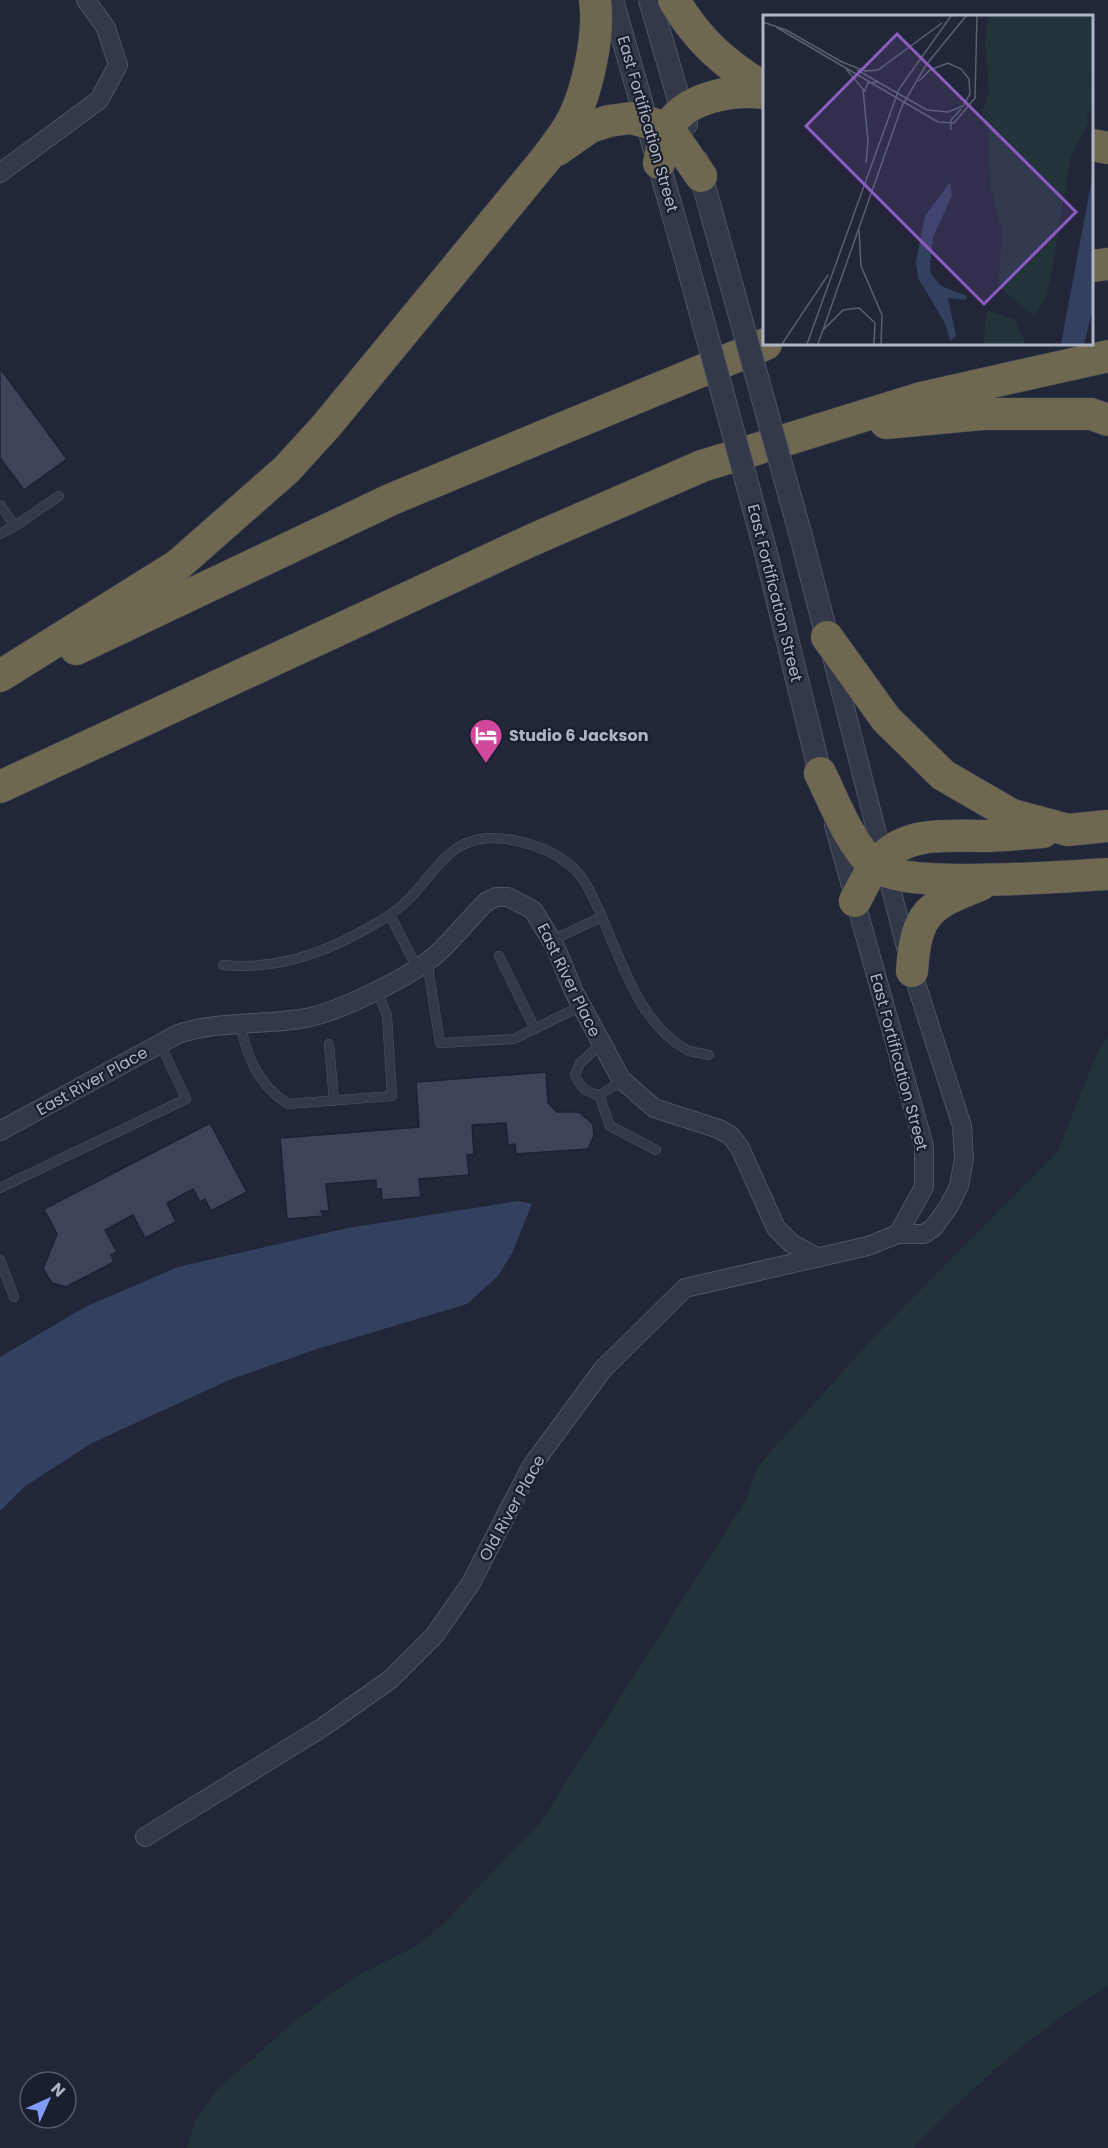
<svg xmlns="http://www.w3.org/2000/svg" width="1108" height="2148" font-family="Poppins,sans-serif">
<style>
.green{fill:#23333a}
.water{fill:#344060}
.building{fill:#3d4459;stroke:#1c2130;stroke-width:1.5}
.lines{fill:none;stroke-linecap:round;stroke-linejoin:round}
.service-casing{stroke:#4f5464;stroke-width:10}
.minor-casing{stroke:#4f5464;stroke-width:20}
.tertiary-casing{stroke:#4f5464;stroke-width:24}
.motorway-casing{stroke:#3c4151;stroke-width:33}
.service{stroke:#343949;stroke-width:9}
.minor{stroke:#343949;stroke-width:18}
.tertiary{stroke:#343949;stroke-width:22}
.motorway{stroke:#6f6851;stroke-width:32}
.tertiary-bridge-casing{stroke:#4f5464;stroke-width:24;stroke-linecap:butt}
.tertiary-bridge{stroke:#343949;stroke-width:22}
.labels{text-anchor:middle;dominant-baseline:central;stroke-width:4.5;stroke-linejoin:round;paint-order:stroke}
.street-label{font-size:16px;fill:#afb4c5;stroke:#1a1f2e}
.poi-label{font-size:16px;font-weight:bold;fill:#afb4c5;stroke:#1a1f2e;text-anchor:start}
.inset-road{fill:none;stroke:#5a5f71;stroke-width:1.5}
.view{fill:#8d5cc1;fill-opacity:0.15;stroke:#8d5cc1;stroke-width:3}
.inset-edge{fill:none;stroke:#afb4c5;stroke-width:3}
</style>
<rect width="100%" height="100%" fill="#212739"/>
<path class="green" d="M1108,1036v950c-74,45 -134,100 -195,162h-726l8,-28 23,-31 78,-69 57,-42 65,-33 26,-22 96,-100 206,-323 11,-33 117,-130 184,-186 39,-98z"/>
<polygon class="water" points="518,1201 532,1204 512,1253 498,1276 467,1304 317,1349 229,1380 90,1444 24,1487 0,1511 0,1357 85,1307 178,1267 348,1228"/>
<g class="building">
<polygon points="0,368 67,459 24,490 0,458"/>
<polygon points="546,1072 548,1103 557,1112 579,1112 593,1124 594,1136 588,1149 516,1154 515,1144 508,1145 506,1123 472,1125 474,1154 467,1155 469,1175 419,1179 421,1197 382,1200 381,1189 376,1189 376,1180 326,1184 329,1211 321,1211 324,1216 287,1219 280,1138 419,1127 416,1082"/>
<polygon points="210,1123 247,1192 211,1211 205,1199 200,1202 193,1189 167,1203 176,1222 145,1238 133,1215 105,1230 117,1252 111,1255 114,1262 66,1287 52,1283 43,1269 57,1234 44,1209"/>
</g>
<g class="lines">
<defs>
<g id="service">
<polyline points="0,505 15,526 0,534"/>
<polyline points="15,526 59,496"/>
<polyline points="390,915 417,968"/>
<polyline points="552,940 602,917"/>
<polyline points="499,956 535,1029"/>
<polyline points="427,961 440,1043 514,1039 581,1006"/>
<path d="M223,965c61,6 114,-17 165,-49 48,-30 54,-93 129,-75 19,4 37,11 53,24 15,12 23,32 31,50 21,47 38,108 86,135 6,3 15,3 22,5"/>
<path d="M240,1024c7,33 18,61 48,80l104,-8 -5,-80 -10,-26"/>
<polyline points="329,1044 334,1101"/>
<path d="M601,1044l-21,19 -5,12c6,13 10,17 24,20l24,-14"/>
<polyline points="599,1095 610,1126 656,1150"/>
<polyline points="0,1188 186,1099 160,1043"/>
<polyline points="0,1260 14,1297"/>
</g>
<g id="minor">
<polyline points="0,173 99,100 118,65 106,28 86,0"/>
<polyline points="834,825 924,1146 924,1187 898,1234"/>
<path d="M0,1131l178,-97c39,-13 82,-9 122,-15 36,-5 113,-43 139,-67 17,-16 31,-34 47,-50l10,-5h12l25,13 22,36 19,46 47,87 33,29 65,21 12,7 9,12 36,80 15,15 27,15"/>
<polyline points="145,1837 323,1727 391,1679 434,1636 471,1583 531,1467 603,1369 685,1288 868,1246 898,1234 924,1234 934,1227 949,1206 959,1186 964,1159 962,1126 912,971 832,657"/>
</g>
<g id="tertiary">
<polyline points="612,0 689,270"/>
<polyline points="650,0 686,124"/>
<polyline points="697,161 724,258"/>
<polyline points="802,540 827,637"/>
<polyline points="766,553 820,773"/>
</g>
<g id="motorway">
<path d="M674,0c23,40 52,65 90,88"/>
<polyline points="1092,145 1108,148"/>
<polyline points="557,150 590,127 609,121 631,118 668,128 701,176"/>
<path d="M659,163c3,-12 4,-26 10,-36 16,-30 64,-38 95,-34"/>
<polyline points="1092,266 1108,264"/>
<polyline points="886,423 982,414 1091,414 1108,420"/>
<polyline points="827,637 886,719 943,775 1012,815 1068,830 1108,826"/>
<polyline points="76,649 392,499 766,344"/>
<path d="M0,676l178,-111 109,-96 40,-44 221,-269c7,-10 15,-20 21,-30 18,-30 31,-92 26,-126"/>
<path d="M820,773c15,30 28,67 52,91 27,27 194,12 236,10"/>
<polyline points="0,787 532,540 702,466 921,398 1108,356"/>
<path d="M855,901c8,-15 15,-32 27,-43 27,-27 66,-22 101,-22 20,0 40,-3 60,-4"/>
<path d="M912,971c4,-59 17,-66 68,-86"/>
</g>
</defs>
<use href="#service" class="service-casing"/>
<use href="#minor" class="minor-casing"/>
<use href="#tertiary" class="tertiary-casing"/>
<use href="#motorway" class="motorway-casing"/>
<use href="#service" class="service"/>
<use href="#minor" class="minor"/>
<use href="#tertiary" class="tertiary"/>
<use href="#motorway" class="motorway"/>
<defs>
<g id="tertiary-bridge">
<polyline points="724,258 802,540"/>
<polyline points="689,270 766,553"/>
</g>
</defs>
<use href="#tertiary-bridge" class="tertiary-bridge-casing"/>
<use href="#tertiary-bridge" class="tertiary-bridge"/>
</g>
<defs>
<symbol id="hotel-pin" viewBox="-11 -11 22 30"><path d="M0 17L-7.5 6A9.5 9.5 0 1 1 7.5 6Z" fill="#d1479c" stroke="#1a1f2e"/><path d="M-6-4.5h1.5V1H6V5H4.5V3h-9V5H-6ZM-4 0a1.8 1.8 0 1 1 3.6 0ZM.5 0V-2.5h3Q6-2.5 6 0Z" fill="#fff"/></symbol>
</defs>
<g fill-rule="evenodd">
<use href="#hotel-pin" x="467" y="716" width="38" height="52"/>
</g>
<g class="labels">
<g class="street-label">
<text transform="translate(648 124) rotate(74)">East Fortification Street</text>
<text transform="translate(775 593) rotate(76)">East Fortification Street</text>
<text transform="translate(569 980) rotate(64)">East River Place</text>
<text transform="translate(899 1062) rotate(75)">East Fortification Street</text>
<text transform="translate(92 1081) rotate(-29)">East River Place</text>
<text transform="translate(512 1508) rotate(-61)">Old River Place</text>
</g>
<g class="poi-label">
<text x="509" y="735">Studio 6 Jackson</text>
</g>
</g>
<g transform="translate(763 15)">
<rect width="330" height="330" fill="#212739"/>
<path d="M225,1h105v61l-4,3 4,3v21l-7,15 4,1 -19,36 -19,116 -7,28 -11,16 -36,-30 4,-54 -12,-47 -1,-51 -7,-20 7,-22 -4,-48zM226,296l25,8 12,25h-42l2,-31z" fill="#23333a"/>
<path d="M330,158v135l-9,36h-23zM187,167l2,13 -19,43 -3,26 1,10 10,12 26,10 -1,4 -18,-2 8,38 -6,5 -5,-18 -27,-45 -2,-17 9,-45z" fill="#344060"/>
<path class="inset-road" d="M0,7l23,8 56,32M13,12l162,95M79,47l23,9 13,-1 64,-47M83,54l17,20 5,52 -2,22M94,55l70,40M156,66l11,-11 18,-7 13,6 8,10 1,15 -7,12 -15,6 -21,-2M101,77l4,-9 10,-1M175,107l16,1 21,-25 2,-82M188,115v-10l10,-11M96,215l2,36 21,49 -1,29M60,315l20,-20 16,-2 16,15 -1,21M19,329l46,-69M44,329l92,-255 52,-73M55,329l84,-238 24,-41 40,-49"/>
<path class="view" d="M134,19l179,178 -92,92 -178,-178z"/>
<rect width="330" height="330" class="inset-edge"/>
</g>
<g transform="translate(48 2100) rotate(45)"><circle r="28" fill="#1a1f2e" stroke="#565b6a" stroke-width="1.5"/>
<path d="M0-4.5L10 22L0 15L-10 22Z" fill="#819cf8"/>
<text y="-9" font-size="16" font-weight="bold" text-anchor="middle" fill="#afb4c5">N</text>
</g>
</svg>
